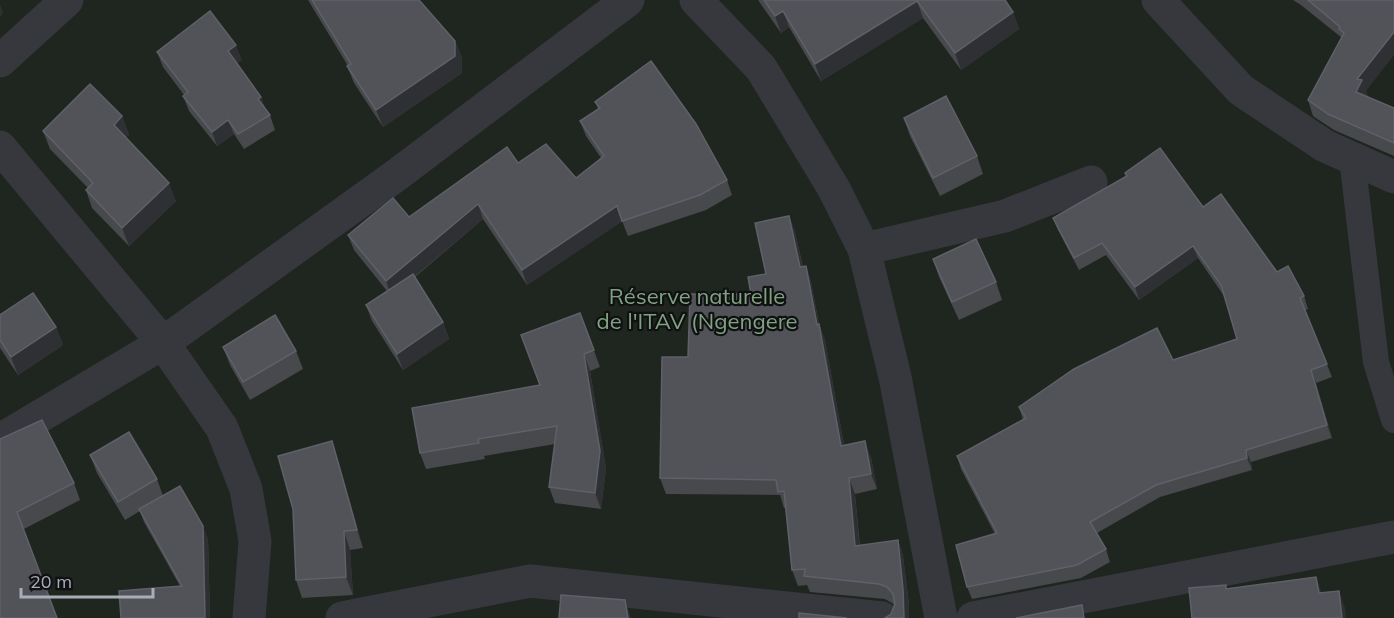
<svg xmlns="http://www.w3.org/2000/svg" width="1394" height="618" font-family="Mulish,sans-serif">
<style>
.green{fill:#1e261f}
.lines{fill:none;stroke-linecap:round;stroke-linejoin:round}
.service{stroke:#37383d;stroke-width:26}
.minor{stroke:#37383d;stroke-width:33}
.wall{fill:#47494d}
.shaded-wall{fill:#2f3033}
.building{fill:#525359;stroke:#5f6168;stroke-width:1.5}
.labels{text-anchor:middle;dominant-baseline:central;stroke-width:4.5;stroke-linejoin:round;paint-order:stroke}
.park-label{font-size:22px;fill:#7fa381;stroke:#111113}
</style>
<rect width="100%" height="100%" fill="#161618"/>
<rect class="green" x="0" y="0" width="1394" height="618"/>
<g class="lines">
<polyline class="service" points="1352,158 1376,362 1394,420"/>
<g class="minor">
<polyline points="696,0 761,68 834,189 864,249 895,377 941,618"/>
<polyline points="1158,0 1241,90 1325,146 1394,177"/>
<polyline points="0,61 67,0"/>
<polyline points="0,147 163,343 222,428 246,489 255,541 249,618"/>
<polyline points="864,249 1005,216 1091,182"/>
<polyline points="0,440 163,343 398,174 628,0"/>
<polyline points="342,618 530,581 882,618"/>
<polyline points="973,618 1394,537"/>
</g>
</g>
<g class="wall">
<polygon points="308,0 419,0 455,41 462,58 462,73 383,127 354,83 347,66 348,66"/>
<polygon points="758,0 1005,0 1013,12 1019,29 961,70 923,18 821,81 789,27 781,33"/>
<polygon points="1293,0 1394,0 1366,91 1367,97 1394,108 1394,156 1334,130 1313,116 1308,100 1342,38 1301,5"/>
<polygon points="157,52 242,60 237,63 261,97 265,109 270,115 275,130 244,149 234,134 217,146 189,111 183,96 184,95 163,67"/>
<polygon points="595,102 727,180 732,195 706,210 628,236 622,221 527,285 483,219 415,277 443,322 449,339 403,370 372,321 366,305 387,291 354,250 348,235 409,217 518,163 576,178 601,158 586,136 580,121 598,109"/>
<polygon points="122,116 129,135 126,137 176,201 129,246 92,208 86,190 88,188 50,149 43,131"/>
<polygon points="904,118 977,156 983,174 940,196 910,136"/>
<polygon points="1125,173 1203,207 1304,296 1308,309 1305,310 1332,377 1316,383 1332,438 1251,462 1252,470 1160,497 1097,533 1106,549 1110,562 1081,578 972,599 967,587 995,534 961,469 957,456 1023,420 1019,407 1173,360 1237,339 1224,296 1198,258 1139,300 1106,255 1079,270 1058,230 1053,218 1126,177"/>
<polygon points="789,216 795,232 803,267 806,266 811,282 819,324 825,340 844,445 871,457 877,489 855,494 860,546 898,540 903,556 909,604 909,618 885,618 891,614 894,605 892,603 885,599 810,592 807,585 798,586 792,570 786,508 784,508 780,495 666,494 660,478 688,357 751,294 766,274"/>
<polygon points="933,259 996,282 1002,300 959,320 939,277"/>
<polygon points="580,313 600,367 590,371 606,468 601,509 555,503 549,487 555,444 484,456 485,459 426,469 420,453 539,385"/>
<polygon points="0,315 56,327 63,345 18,375 0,348"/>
<polygon points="223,347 296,351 303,369 250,400 230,365"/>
<polygon points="0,439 74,483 80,500 24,529 0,618"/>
<polygon points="90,455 157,479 163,496 208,539 210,618 121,618 180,586 144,522 140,511 125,520 97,473"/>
<polygon points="338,459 363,548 350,550 353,595 302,598 296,580"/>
</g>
<g class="shaded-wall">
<polygon points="917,1 923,18 821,81 815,64"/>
<polygon points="0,4 3,13 0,17"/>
<polygon points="783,11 789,27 781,33 775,16"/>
<polygon points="1013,12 1019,29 961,70 955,53"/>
<polygon points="1394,32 1394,55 1366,91 1368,96 1362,107 1356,92 1357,79"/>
<polygon points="455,41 462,58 462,73 383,127 376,110"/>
<polygon points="236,45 242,60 233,66 228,51"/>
<polygon points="261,97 266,112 258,99"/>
<polygon points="122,116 129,135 121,143 114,125"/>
<polygon points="228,120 234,134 217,146 212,132"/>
<polygon points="169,183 176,201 129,246 122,228"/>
<polygon points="478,204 483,219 391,296 386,281"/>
<polygon points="617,206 623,221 527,285 522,270"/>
<polygon points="789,216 795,232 806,283 800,267"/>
<polygon points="1193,246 1198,258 1139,300 1135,287"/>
<polygon points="806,266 811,282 820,330 819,324 825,340 847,461 841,446"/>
<polygon points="443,322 449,339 403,370 397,354"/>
<polygon points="56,327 63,345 18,375 11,357"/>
<polygon points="584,354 590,371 606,468 601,509 595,493"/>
<polygon points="1311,370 1316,383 1332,438 1327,425"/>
<polygon points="332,441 338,459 363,548 357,530"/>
<polygon points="865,441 871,457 877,489 871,474"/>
<polygon points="1246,450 1251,462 1252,470 1247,458"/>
<polygon points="849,478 855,494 861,562 855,546"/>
<polygon points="203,526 208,539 210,618 205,618"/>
<polygon points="344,531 350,550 353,595 346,577"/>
<polygon points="898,540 903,556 909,604 909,618 904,618"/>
<polygon points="1316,577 1322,594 1319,593"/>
<polygon points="1339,591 1345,608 1346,618 1342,618"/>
<polygon points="625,600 631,618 628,618"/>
</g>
<g class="building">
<polygon points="312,0 419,0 455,41 455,56 376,110 347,66 351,64"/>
<polygon points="764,0 1005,0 1013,12 955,53 917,1 815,64 783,11 775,16"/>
<polygon points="1308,0 1394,0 1394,32 1357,79 1362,80 1356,92 1394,108 1394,143 1328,114 1308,100 1344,33 1339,29 1340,27"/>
<polygon points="210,11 236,45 228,51 261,97 258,99 270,115 238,134 228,120 212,132 183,96 188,92 157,52"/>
<polygon points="651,61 696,124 727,180 700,195 622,221 617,206 522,270 478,204 386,281 348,235 393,198 409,217 507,147 518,163 546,144 576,178 604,156 580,121 600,108 595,102"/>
<polygon points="90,84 122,116 114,125 169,183 122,228 86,190 93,183 43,131"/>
<polygon points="946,96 977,156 933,178 904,118"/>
<polygon points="1160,148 1203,207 1221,194 1277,272 1288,266 1304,296 1300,298 1327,364 1311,370 1327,425 1246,450 1247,458 1156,485 1090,522 1106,549 1077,565 967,587 956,545 997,533 957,456 1026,418 1019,407 1074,369 1157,328 1173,360 1237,339 1221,285 1193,246 1135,287 1102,243 1074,258 1053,218 1127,176 1125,173"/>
<polygon points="789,216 800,267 806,266 817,325 819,324 841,446 865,441 871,474 849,478 855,546 898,540 903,589 904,618 885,618 891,614 895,604 893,594 887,587 879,584 804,576 805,569 792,570 784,491 778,492 776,480 660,478 662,357 688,357 690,294 751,294 748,277 766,274 755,223"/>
<polygon points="976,239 996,282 952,302 933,259"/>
<polygon points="413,274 443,322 397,354 366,305"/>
<polygon points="33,293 56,327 11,357 0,340 0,315"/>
<polygon points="580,313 594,350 584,354 600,451 595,493 549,487 557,426 478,439 479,443 420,453 412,408 540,385 521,335"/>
<polygon points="275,315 296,351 243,382 223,347"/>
<polygon points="42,420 74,483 17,512 57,618 0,618 0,439"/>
<polygon points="129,432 157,479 118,502 90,455"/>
<polygon points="332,441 357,530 344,531 346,577 296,580 293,509 278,456"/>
<polygon points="180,486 203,526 205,618 121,618 119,591 182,586 139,509"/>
<polygon points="1316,577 1319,593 1339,591 1342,618 1192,618 1189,588 1226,585 1226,589"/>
<polygon points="561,595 625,600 628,618 559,618"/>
<polygon points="1082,605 1084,618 1016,618"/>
<polygon points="799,613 847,618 799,618"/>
</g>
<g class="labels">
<g class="park-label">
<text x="697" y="296">Réserve naturelle<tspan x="697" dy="25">de l'ITAV (Ngengere</tspan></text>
</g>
</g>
<path d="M21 588v9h132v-9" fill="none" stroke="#a8adb8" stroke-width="3"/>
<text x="30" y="588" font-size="18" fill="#a8adb8" stroke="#111113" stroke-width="4.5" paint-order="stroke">20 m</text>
</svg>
